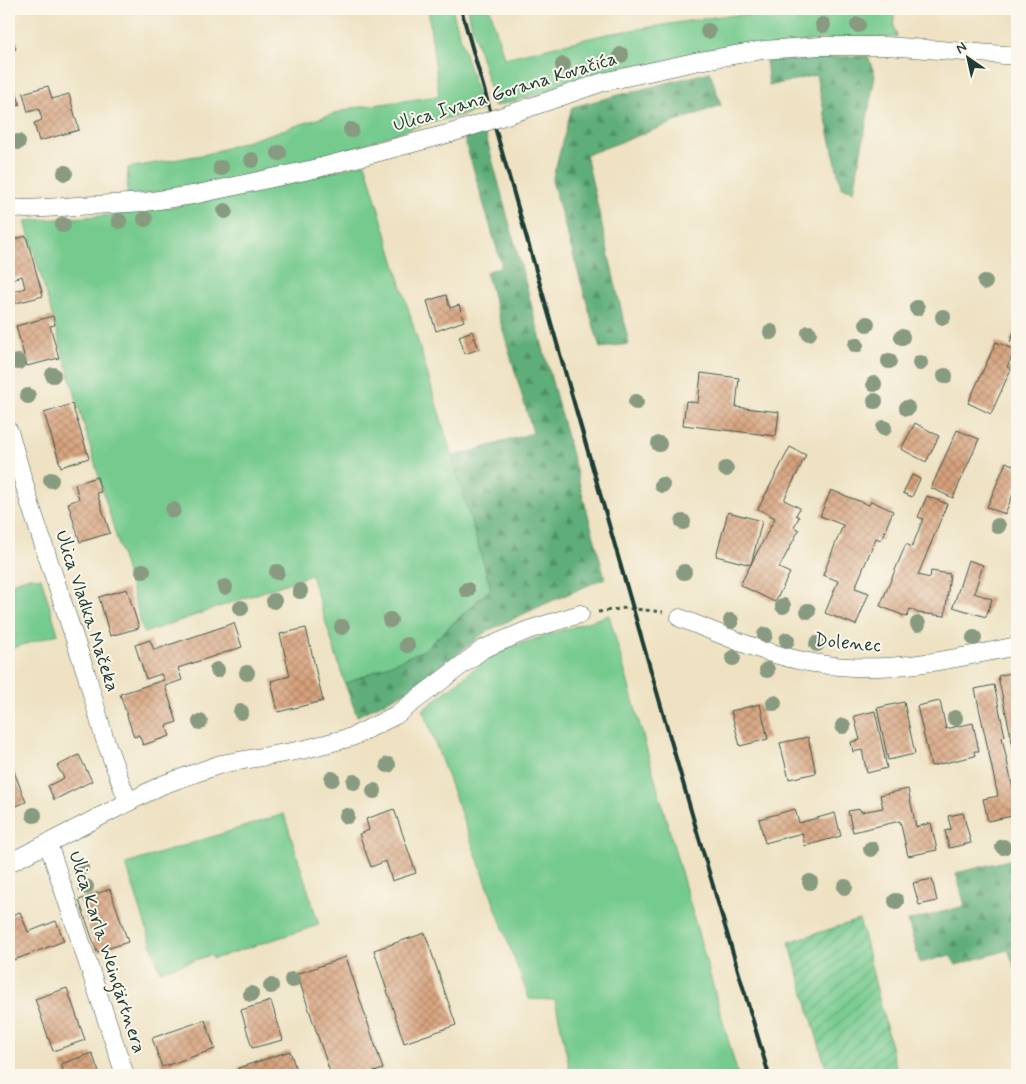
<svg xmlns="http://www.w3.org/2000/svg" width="1026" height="1084" font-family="Mynerve,sans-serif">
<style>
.grass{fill:#74ca8e;stroke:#4a8461}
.forest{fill:url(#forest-firs);stroke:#3f7656}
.garden{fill:url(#garden-furrows);stroke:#4a8461}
.building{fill:url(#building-cross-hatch)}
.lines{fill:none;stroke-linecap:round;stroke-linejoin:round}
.street-casing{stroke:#3e5649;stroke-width:19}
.path{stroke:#3e5649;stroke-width:3;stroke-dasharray:4 4;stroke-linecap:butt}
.street{stroke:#fff;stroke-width:18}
.rail{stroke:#1f3d34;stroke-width:4}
.street-bridge-casing{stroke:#3e5649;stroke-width:19;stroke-linecap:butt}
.street-bridge{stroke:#fff;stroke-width:18}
.tree{fill:#889a80}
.labels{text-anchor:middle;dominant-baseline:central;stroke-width:4;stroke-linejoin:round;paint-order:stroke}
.street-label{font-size:19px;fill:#1f3d34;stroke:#fbf7ec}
</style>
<defs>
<pattern id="forest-firs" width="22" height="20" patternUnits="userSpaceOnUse" patternTransform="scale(1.25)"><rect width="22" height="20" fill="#5fae79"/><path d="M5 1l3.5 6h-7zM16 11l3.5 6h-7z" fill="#4e8f64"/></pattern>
<pattern id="garden-furrows" width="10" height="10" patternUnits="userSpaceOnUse" patternTransform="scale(1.25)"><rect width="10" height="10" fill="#74ca8e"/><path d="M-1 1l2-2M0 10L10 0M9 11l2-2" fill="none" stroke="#5fa575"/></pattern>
<pattern id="building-cross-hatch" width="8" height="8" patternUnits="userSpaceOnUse" patternTransform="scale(1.25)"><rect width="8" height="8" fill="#d7a17c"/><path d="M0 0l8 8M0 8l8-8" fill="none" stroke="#ae8466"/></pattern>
</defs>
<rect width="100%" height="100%" fill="#fbf7ec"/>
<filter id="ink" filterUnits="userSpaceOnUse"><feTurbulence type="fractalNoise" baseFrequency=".02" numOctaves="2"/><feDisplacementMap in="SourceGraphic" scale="10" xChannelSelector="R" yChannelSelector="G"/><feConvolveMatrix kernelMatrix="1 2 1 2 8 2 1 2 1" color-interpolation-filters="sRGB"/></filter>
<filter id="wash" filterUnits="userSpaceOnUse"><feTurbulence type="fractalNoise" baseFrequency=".0096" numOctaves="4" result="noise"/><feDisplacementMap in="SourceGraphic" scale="20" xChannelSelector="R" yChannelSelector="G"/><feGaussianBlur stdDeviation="1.12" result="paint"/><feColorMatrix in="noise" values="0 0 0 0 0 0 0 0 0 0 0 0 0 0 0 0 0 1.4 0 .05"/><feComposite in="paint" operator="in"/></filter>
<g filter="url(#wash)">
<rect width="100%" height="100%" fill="#eee2c3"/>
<g class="grass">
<polygon points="428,9 452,9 482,110 421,125 359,146 246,178 143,194 127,195 128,168 207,154 352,108 439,96"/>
<polygon points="467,9 490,9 504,58 607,34 720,16 856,9 894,9 894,26 897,37 821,39 598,78 495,106"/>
<path d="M365,163l126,425 -67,62 -79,34 -34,-109 -167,58 -119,-412c40,-3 81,-4 121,-10 74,-11 147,-28 219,-48z"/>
<polygon points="29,577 41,578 58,634 9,649 9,584"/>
<polygon points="609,615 738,1075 571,1075 555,1000 529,999 423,710 495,652"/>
<polygon points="284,814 319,925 213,959 211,955 160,971 126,864"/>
</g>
<g class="forest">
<polygon points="868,56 875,75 854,191 841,187 816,75 769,86 766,60"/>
<polygon points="710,72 721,105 586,155 629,344 600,348 552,181 572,107"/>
<polygon points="484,129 605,578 545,604 487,631 415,687 357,716 345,684 424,650 491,589 452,457 533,433 486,272 502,266 463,134"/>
<polygon points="1017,858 1017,972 1008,950 956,965 950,955 920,963 908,921 965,906 956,873"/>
</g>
<polygon class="garden" points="859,920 862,929 898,1075 828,1075 789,942"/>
<g id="blocks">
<g class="building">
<polygon points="9,26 16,49 9,52"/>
<polygon points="48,86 52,99 69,94 79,130 39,141 34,123 42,120 39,109 28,112 23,93"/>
<polygon points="15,88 20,105 9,109 9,90"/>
<polygon points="26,236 43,296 9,305 9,293 25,288 22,276 9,280 9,241"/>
<polygon points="446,295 450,308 459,305 464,321 436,331 427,301"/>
<polygon points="53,316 55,325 50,326 59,358 27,366 16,326"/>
<polygon points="1017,325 1017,344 1010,342"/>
<polygon points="472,331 479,349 465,354 459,336"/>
<polygon points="996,342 1015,350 1007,367 1011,369 991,414 968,403"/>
<polygon points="701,373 739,378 736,407 779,412 776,436 683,425 686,401 698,403"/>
<polygon points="72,404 89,458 61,467 44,413"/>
<polygon points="915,423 939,436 926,462 901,449"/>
<polygon points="957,430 979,439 953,498 931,488"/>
<polygon points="790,447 806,455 784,500 800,508 796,515 799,517 794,527 799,530 779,568 790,573 775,602 740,585 775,518 758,509"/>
<polygon points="1006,462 1017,467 1017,484 1005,514 987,507"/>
<polygon points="912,475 920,479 912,497 903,493"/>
<polygon points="97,477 101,492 97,493 110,533 80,542 68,503 79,499 75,484"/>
<polygon points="831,490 869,505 871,501 893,511 881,540 876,538 855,588 869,593 856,625 825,613 838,581 823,575 843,525 820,516"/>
<polygon points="927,496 947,504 918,575 930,578 931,571 950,574 945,616 918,613 910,609 907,617 880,606 906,544 912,547 923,519 918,517"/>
<polygon points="728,512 762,521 751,565 716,556"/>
<polygon points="968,560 983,565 974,593 992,599 986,617 953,607"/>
<polygon points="127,589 139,628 110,636 99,597"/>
<polygon points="234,623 242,647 178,668 182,680 165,686 177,722 166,726 170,736 143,745 139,735 134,737 120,694 164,680 161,674 146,679 135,645 150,640 154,650"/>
<polygon points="306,628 323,701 278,712 271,681 290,676 280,634"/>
<polygon points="1015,672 1017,682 1017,750 1014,751 998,676"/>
<polygon points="994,685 1005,736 1002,737 1015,799 1017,798 1017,815 988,821 983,799 998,796 975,689"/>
<polygon points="940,701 946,729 973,723 979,751 974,751 975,756 931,766 917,706"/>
<polygon points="904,702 915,754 888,760 877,708"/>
<polygon points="760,704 768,739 740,746 731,711"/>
<polygon points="875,711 887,768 867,773 862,750 853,752 851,742 860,740 854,716"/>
<polygon points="808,737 816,773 789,779 780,743"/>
<polygon points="79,755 92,781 54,800 48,786 64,778 57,766"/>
<polygon points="13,769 26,802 9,809 9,771"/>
<polygon points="908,789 916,827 931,823 937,850 908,856 900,821 853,832 848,811 860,809 861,812 883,808 880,795"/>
<polygon points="394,809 416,873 392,881 386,861 371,867 359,834 369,830 366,819"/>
<polygon points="795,809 799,823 835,813 841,836 805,846 802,833 765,843 759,819"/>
<polygon points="963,813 971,843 949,848 945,831 951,829 948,816"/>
<polygon points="932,879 937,901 919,905 913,883"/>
<polygon points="110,889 128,942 97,952 79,900"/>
<polygon points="20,912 28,932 56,921 64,941 14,960 11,952 9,952 9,916"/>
<polygon points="425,933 456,1025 404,1043 374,950"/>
<polygon points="346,957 383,1069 365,1075 331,1075 297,974"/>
<polygon points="67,988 85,1040 53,1051 35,999"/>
<polygon points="271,1001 283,1040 252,1048 241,1010"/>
<polygon points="205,1020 215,1049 162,1067 152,1038"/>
<polygon points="290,1051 298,1075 240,1075 238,1068"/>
<polygon points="92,1053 100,1075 65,1075 61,1064"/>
</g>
</g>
</g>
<g filter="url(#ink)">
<use href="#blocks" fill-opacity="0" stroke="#3e5649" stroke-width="1"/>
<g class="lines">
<defs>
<g id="street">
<polyline points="522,110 603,82 699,61 763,50 821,46 887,46 1017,56"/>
<polyline points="9,208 27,209 145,202 193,195 314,169 451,133"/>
<polyline points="9,431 30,504 87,676 104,737 128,802"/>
<path d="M680,618c43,17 88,38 134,45 68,12 137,-3 203,-17"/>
<polyline points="48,843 125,1075"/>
<polyline points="9,863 162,785 221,764 302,750 352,737 396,715 483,649 528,630 580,614"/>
</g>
</defs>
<use href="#street" class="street-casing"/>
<polyline class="path" points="598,612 626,608 663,612"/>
<use href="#street" class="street"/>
<polyline class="rail" points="461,9 698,835 769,1075"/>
<defs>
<polyline id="street-bridge" points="451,133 522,110"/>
</defs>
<use href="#street-bridge" class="street-bridge-casing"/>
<use href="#street-bridge" class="street-bridge"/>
</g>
<g class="tree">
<circle cx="823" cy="25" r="8"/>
<circle cx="858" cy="25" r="8"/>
<circle cx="708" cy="31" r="8"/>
<circle cx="621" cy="55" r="8"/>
<circle cx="563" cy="65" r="8"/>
<circle cx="351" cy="130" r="8"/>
<circle cx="18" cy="142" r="8"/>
<circle cx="279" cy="153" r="8"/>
<circle cx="252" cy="160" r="8"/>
<circle cx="221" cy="168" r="8"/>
<circle cx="65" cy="173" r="8"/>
<circle cx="225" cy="211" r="8"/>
<circle cx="145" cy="219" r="8"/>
<circle cx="119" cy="221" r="8"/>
<circle cx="63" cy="225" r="8"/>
<circle cx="985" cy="282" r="8"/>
<circle cx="917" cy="308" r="8"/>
<circle cx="943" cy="317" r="8"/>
<circle cx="867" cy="324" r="8"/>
<circle cx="771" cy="332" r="8"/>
<circle cx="809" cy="333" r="8"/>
<circle cx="902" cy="337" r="8"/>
<circle cx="856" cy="345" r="8"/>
<circle cx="889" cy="361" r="8"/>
<circle cx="18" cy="362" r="8"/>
<circle cx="920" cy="363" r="8"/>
<circle cx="53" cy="375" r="8"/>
<circle cx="945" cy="376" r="8"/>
<circle cx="874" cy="384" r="8"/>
<circle cx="28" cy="396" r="8"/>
<circle cx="875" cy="401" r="8"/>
<circle cx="636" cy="402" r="8"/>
<circle cx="907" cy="408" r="8"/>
<circle cx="884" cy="428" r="8"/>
<circle cx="659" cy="444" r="8"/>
<circle cx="726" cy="469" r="8"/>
<circle cx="51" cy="480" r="8"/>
<circle cx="662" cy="485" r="8"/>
<circle cx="173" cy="510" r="8"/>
<circle cx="683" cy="522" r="8"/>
<circle cx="998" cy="526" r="8"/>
<circle cx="143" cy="571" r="8"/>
<circle cx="277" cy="572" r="8"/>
<circle cx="684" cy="572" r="8"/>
<circle cx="225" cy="587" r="8"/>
<circle cx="467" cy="590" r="8"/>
<circle cx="300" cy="591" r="8"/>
<circle cx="274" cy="601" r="8"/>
<circle cx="783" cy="606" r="8"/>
<circle cx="241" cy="608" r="8"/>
<circle cx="808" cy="611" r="8"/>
<circle cx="390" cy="620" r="8"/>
<circle cx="731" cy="621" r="8"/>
<circle cx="918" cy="624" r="8"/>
<circle cx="342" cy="627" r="8"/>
<circle cx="765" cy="635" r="8"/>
<circle cx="974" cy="638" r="8"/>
<circle cx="787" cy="640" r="8"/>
<circle cx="817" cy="644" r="8"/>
<circle cx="407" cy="645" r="8"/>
<circle cx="733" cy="658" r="8"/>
<circle cx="217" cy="670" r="8"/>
<circle cx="767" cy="670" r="8"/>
<circle cx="247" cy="673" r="8"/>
<circle cx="774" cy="703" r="8"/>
<circle cx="241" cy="712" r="8"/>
<circle cx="955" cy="718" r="8"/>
<circle cx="200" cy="722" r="8"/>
<circle cx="843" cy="726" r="8"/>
<circle cx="388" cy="765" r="8"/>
<circle cx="332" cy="779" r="8"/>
<circle cx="354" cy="782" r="8"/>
<circle cx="374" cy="791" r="8"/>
<circle cx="34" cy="815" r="8"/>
<circle cx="347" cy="816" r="8"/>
<circle cx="1003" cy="847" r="8"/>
<circle cx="871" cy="849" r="8"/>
<circle cx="81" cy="868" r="8"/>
<circle cx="810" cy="882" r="8"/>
<circle cx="86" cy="887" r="8"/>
<circle cx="845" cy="887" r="8"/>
<circle cx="896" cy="901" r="8"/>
<circle cx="292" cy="980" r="8"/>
<circle cx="271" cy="986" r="8"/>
<circle cx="251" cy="994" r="8"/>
</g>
</g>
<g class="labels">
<g class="street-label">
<text transform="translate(505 92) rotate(-17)">Ulica Ivana Gorana Kovačića</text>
<text transform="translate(87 611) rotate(72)">Ulica Vladka Mačeka</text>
<text transform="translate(848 643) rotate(5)">Dolenec</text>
<text transform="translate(107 952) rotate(72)">Ulica Karla Weingärtnera</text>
</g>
</g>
<rect width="1026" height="1084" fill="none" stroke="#fbf7ec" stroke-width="30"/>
<g transform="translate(968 58) rotate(326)" stroke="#fbf7ec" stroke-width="4" paint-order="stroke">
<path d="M0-4L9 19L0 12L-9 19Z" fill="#1f3d34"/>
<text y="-8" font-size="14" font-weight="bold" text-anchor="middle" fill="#1f3d34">N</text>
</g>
</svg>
